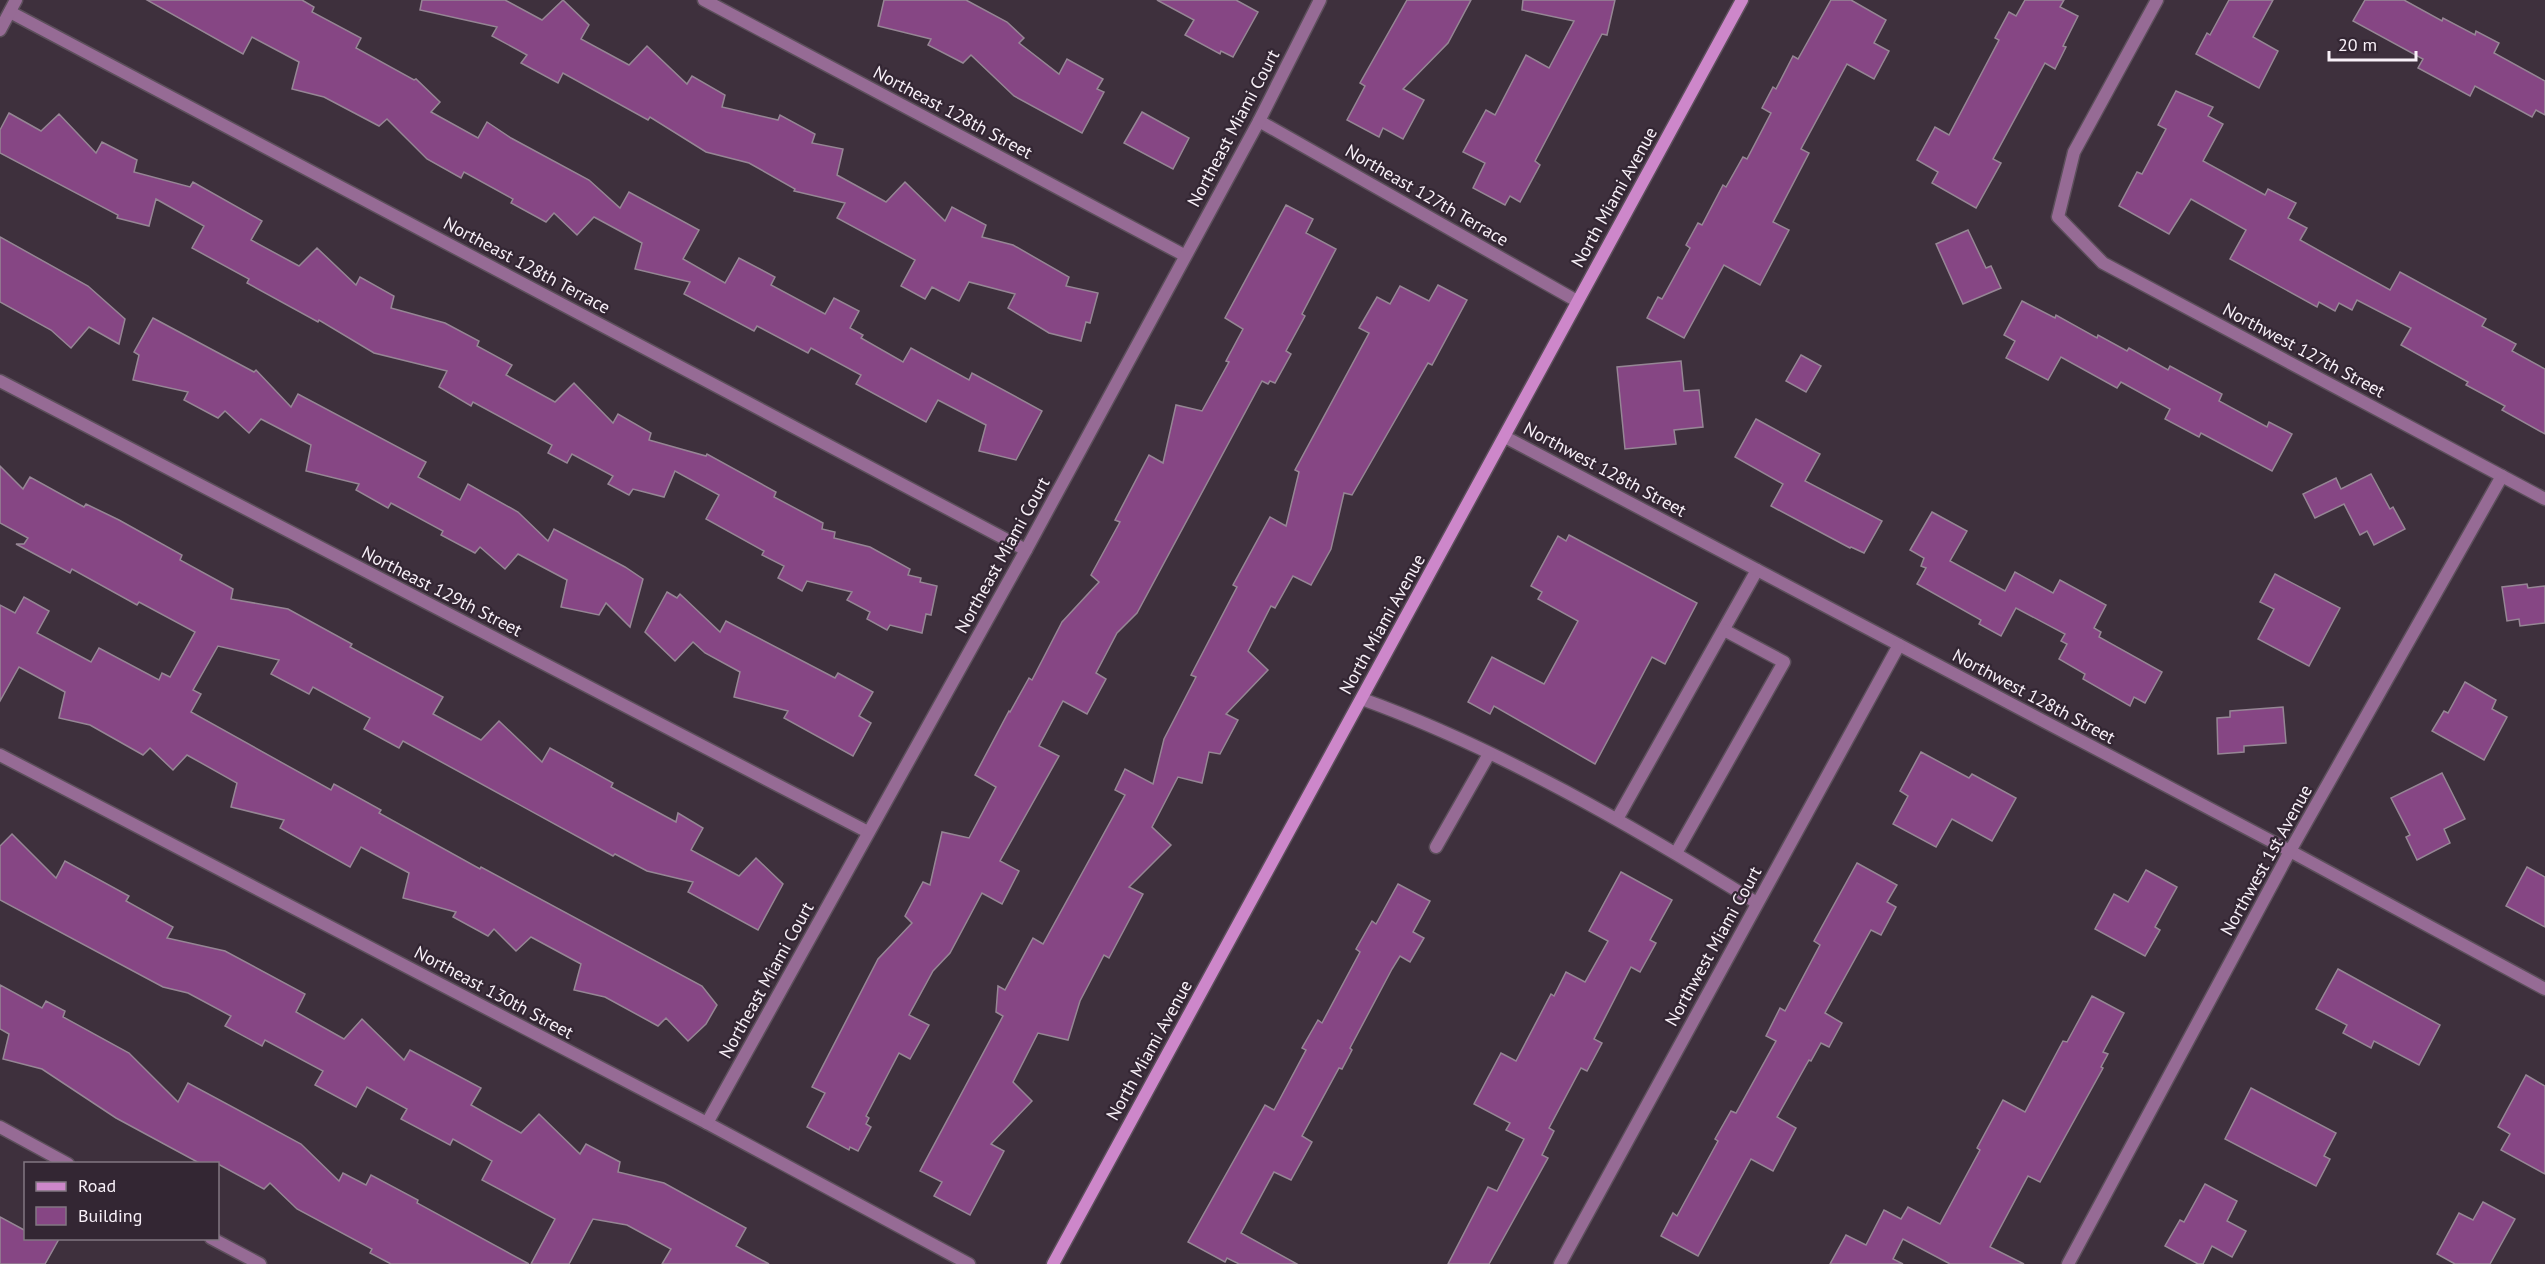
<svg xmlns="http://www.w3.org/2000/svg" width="2545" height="1264" font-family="'PT Sans',sans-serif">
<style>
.building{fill:#864684;stroke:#968695;stroke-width:1.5}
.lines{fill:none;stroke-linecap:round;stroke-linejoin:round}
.lane-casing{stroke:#5c4f5b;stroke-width:15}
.street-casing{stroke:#5c4f5b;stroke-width:15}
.secondary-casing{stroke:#5c4f5b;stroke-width:15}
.lane{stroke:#966b95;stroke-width:12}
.street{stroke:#966b95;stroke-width:12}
.secondary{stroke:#cd87ca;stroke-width:12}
.labels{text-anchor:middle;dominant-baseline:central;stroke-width:4.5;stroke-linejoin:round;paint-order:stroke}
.street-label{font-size:18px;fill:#f8f0f8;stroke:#332633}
</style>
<rect width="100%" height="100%" fill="#3e303d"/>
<g class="building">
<polygon points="147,0 302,0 314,7 312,12 361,38 356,48 414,80 416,79 440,102 431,112 478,138 487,122 511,138 589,180 620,208 629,192 699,230 683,259 725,283 739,258 775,277 771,285 825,314 834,298 859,311 850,328 863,335 861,338 903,362 911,348 969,380 972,373 1042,411 1016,460 979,451 986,425 938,400 926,422 856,384 861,375 811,348 808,353 757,326 754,331 684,294 690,282 635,269 642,243 594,217 577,235 554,213 546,222 511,203 513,199 464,172 461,178 427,159 387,119 379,126 324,97 292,89 299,62 252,37 243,54"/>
<polygon points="422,0 505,0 542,20 563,0 589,25 581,39 629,65 647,46 687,84 692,76 725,95 722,107 778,120 780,115 815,134 812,143 843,149 837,175 886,202 905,182 945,221 952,207 986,225 982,237 1013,245 1069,277 1066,286 1098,293 1090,323 1086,322 1081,341 1049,333 1008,308 1015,294 969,282 959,301 932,287 925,299 901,286 915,260 837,218 845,203 794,191 795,189 749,163 706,152 650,117 648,120 563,73 558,83 521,63 527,55 492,36 497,27 420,10"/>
<polygon points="884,0 966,0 1007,22 1024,38 1019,43 1059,74 1067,59 1103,79 1097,89 1104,92 1082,133 1014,96 971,55 963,63 928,45 931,39 878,26"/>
<polygon points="1157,0 1236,0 1258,12 1233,57 1221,51 1220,54 1185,35 1194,20"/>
<polygon points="1407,0 1471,0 1448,43 1403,89 1424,100 1403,139 1383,128 1379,137 1347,120 1365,86 1360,83"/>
<polygon points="1523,0 1615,0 1607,35 1602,34 1535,161 1540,165 1520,202 1510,196 1505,205 1473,188 1485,163 1463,152 1486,110 1495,115 1526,55 1549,68 1574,21 1522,10"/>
<polygon points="1831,0 1851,0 1886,20 1874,43 1889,51 1874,79 1847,64 1801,149 1809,153 1773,222 1789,230 1760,285 1724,265 1684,338 1647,318 1658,297 1662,299 1690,248 1686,245 1698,223 1702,225 1723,185 1726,187 1743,157 1747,159 1771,113 1762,108 1773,87 1776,89 1793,56 1798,59"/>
<polygon points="2025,0 2064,0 2060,7 2078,16 2063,46 2066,47 2055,69 2045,63 1993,159 2001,163 1976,208 1932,183 1938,172 1917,160 1935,127 1949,135 1999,40 1995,38 2009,12 2016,16"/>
<polygon points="2229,0 2273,0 2253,37 2278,51 2259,88 2196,54 2207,33 2210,35"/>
<polygon points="2365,0 2404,0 2442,21 2443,18 2475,35 2476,31 2499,43 2494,53 2545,81 2545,115 2536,110 2532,117 2475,86 2470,96 2418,68 2423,59 2353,21"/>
<polygon points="2176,91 2213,107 2208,116 2223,124 2203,161 2265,195 2268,189 2296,203 2288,218 2307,228 2300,240 2390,290 2400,272 2486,319 2482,326 2516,344 2512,351 2545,369 2545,434 2502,410 2505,406 2466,385 2468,382 2401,345 2411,328 2357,300 2352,310 2339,303 2335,311 2319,302 2317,307 2230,259 2246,230 2191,199 2169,234 2119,206 2137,172 2142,174 2166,129 2158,125"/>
<polygon points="1142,112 1189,138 1173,169 1124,143"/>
<polygon points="9,113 41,131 59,114 96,153 102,142 137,160 134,172 190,187 193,182 262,221 251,240 299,266 317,248 356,285 360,277 394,296 391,308 445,323 479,341 477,346 512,365 506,375 555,402 574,383 613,423 618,414 651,433 649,440 706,456 707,454 776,492 774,497 823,523 822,529 835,532 834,538 870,547 910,569 908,575 921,578 920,582 937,586 931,615 926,614 922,633 890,625 887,630 867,619 870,612 847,600 852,592 807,581 802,591 778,578 784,566 762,555 764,551 706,519 719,495 675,471 664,497 633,489 629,495 608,484 613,476 572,454 567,463 548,453 552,445 473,402 471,406 439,387 447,371 374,353 319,320 318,322 247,283 249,279 192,248 204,226 156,199 149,226 117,218 118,215 0,153 0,130"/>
<polygon points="1286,205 1313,219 1306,233 1336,249 1302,314 1305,316 1286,351 1291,354 1275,383 1270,381 1268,384 1262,381 1137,613 1117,633 1096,673 1106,679 1087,714 1063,701 1039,746 1059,756 1000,861 1019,871 1002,904 982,893 950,953 933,971 909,1015 929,1025 910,1059 899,1053 866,1116 869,1118 866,1124 871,1127 858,1151 850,1147 849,1150 807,1127 825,1093 812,1087 878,959 912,923 905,916 923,882 930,885 942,832 969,838 996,787 975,775 1009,711 1010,712 1029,678 1032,680 1062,622 1099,582 1091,575 1120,522 1115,520 1149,455 1163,463 1176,405 1202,411 1229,362 1226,361 1243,329 1225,318"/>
<polygon points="1968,230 1986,268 1991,266 2001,288 1963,304 1936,244"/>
<polygon points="0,237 88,286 125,319 119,344 89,327 71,348 51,330 0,302"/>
<polygon points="1438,285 1467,300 1432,365 1428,363 1352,495 1344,493 1331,549 1311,585 1293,576 1275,608 1271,606 1248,651 1268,670 1226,714 1238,720 1220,754 1209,752 1202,783 1178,777 1152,827 1171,845 1129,887 1143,894 1109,958 1104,955 1080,1001 1068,1040 1038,1033 1013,1082 1032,1101 991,1144 1004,1151 970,1215 934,1196 942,1182 920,1171 1003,1016 996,1012 998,986 1005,990 1033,938 1043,944 1125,795 1115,790 1125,769 1153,784 1164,739 1196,677 1191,675 1237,587 1233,585 1270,517 1286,526 1299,472 1295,470 1369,333 1359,328 1377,297 1390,304 1400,286 1429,301"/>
<polygon points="2022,301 2055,318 2056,315 2097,338 2098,335 2127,351 2129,348 2168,370 2170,366 2222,394 2219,401 2267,427 2269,422 2292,434 2272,471 2201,433 2199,437 2165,419 2170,409 2121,382 2117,388 2061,357 2048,380 2006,358 2015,341 2004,335"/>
<polygon points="153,318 254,372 256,370 291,407 298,394 426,462 418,477 460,500 468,484 518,512 548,541 554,529 625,567 643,579 630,627 606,603 599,615 561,607 567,580 518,554 505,569 480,547 475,553 441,535 443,531 391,503 388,508 356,490 359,484 306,471 311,445 261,419 249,433 225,411 218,418 184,400 188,392 133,380 139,355 134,352"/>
<polygon points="1801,355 1821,366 1806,392 1786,381"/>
<polygon points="1681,361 1684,391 1699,390 1703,427 1674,430 1676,444 1625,449 1617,367"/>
<polygon points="1756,419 1820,454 1805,481 1882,521 1864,553 1851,547 1850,548 1771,506 1783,484 1735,457"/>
<polygon points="0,466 23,489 30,477 84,507 86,504 119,520 182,555 180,560 233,589 231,599 288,609 352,644 350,647 443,697 433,714 481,740 499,721 542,762 550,748 613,783 611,787 676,822 678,813 703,828 691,850 739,876 756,858 783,884 758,930 688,892 693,882 647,871 615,854 613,856 403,741 399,748 364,729 370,718 313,687 309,694 271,674 279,660 218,646 193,690 201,694 191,712 331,790 334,784 381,810 379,813 480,869 481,867 702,986 717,1005 706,1024 688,1041 666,1018 658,1026 605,997 574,990 581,964 531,937 516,951 494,929 488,936 453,917 456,912 403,898 409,873 361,847 350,867 280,828 284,820 231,807 237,783 187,755 173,770 150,748 143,755 90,725 59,718 65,692 19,667 0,701 0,605 15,613 24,597 49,611 37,633 91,662 99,648 159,680 162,673 170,677 195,632 139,602 137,605 72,569 70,573 16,544 24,544 28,538 0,523"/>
<polygon points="2371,474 2390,509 2393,507 2405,529 2374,545 2367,531 2360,535 2344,504 2315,518 2303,494 2336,478 2341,489"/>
<polygon points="1932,512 1967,531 1950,561 2005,591 2015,572 2053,593 2060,580 2106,605 2094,628 2101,632 2099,637 2162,672 2145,703 2134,697 2130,706 2083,679 2085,674 2059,659 2067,644 2061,641 2065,634 2016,608 2001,636 1979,624 1981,620 1917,584 1926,568 1921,566 1924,558 1910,550"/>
<polygon points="1569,535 1697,603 1665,664 1652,657 1595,764 1494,706 1490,714 1468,702 1492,657 1544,684 1578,621 1538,599 1542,592 1531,586 1558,536 1566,541"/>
<polygon points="2275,574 2340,608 2309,666 2258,639 2274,609 2260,602"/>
<polygon points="2527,584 2528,588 2545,586 2545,623 2520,626 2519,619 2507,621 2502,587"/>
<polygon points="667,592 677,598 680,594 720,632 726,621 835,678 838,673 873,692 859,716 871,723 853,756 784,718 788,711 734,697 740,672 705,653 693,642 675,661 645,632"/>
<polygon points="2465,682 2496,700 2492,709 2507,717 2484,760 2432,731 2444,711 2448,713"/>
<polygon points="2283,707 2286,743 2244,746 2244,752 2218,754 2217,718 2230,717 2230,711"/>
<polygon points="1921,752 1969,778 1972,774 2016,798 1992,841 1952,819 1936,847 1893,824 1908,796 1900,791"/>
<polygon points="2442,773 2465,819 2444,829 2450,843 2417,860 2406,837 2410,835 2391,798"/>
<polygon points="12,834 56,878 65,861 129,896 126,901 173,927 167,938 225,951 305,994 296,1012 344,1039 362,1019 404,1060 410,1050 481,1088 471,1105 521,1133 539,1114 580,1154 586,1144 620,1162 618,1172 664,1183 746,1228 736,1246 769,1264 662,1264 671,1249 627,1225 593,1219 569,1264 531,1264 555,1219 482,1180 492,1161 453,1139 450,1145 401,1119 407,1109 367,1087 356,1107 315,1085 323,1071 265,1040 262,1046 225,1026 231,1016 188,993 163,987 0,900 0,846"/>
<polygon points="1857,863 1897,885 1887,902 1896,907 1881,935 1871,930 1825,1013 1842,1023 1829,1047 1821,1043 1811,1061 1809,1060 1777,1117 1796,1128 1773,1171 1751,1159 1698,1256 1661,1236 1673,1213 1677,1216 1718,1141 1715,1139 1731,1111 1736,1113 1776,1041 1766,1036 1780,1008 1785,1011 1820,945 1814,941"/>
<polygon points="2527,867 2545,877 2545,927 2506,906"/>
<polygon points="2146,870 2177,887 2155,927 2160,930 2145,956 2095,929 2114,894 2128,902"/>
<polygon points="1621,872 1672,900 1650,940 1656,943 1640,972 1631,967 1594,1039 1602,1043 1587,1071 1581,1068 1549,1128 1554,1131 1542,1155 1548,1158 1489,1264 1448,1264 1488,1187 1497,1191 1524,1139 1506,1130 1510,1123 1474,1104 1501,1053 1516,1061 1551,994 1554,996 1566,972 1585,982 1608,941 1589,931"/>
<polygon points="1398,884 1430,901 1413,932 1424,938 1410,962 1400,956 1392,969 1350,1048 1352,1050 1342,1069 1339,1068 1302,1136 1312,1142 1291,1180 1274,1172 1241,1233 1297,1264 1239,1264 1227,1258 1225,1262 1188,1242 1265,1105 1274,1110 1306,1050 1302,1048 1318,1020 1322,1023 1360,952 1356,949 1372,921 1376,924"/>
<polygon points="2338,969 2440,1025 2419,1065 2374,1041 2371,1048 2343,1033 2347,1025 2316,1009"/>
<polygon points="0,985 42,1008 46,1001 65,1011 63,1017 129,1053 178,1102 188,1083 301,1144 339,1181 343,1173 366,1185 371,1175 418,1200 417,1203 529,1264 391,1264 370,1253 372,1249 297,1209 270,1183 264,1189 218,1164 201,1164 116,1118 42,1069 3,1059 9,1034 0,1029"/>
<polygon points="2092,996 2124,1013 2103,1052 2108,1054 2101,1067 2103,1068 2040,1182 2028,1176 1990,1247 2024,1264 1950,1264 1903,1239 1893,1259 1903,1264 1830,1264 1846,1235 1866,1245 1884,1210 1901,1219 1908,1207 1940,1224 1980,1150 1977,1148 2003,1100 2025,1112 2063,1041 2067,1042"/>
<polygon points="2526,1075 2545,1086 2545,1174 2501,1150 2510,1134 2498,1127"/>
<polygon points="2251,1088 2336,1133 2324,1156 2330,1159 2316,1186 2225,1139"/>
<polygon points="2205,1184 2237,1201 2227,1221 2246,1231 2232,1257 2212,1246 2203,1264 2198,1264 2165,1246 2180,1220 2184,1222"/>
<polygon points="2483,1202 2515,1219 2490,1264 2455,1264 2437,1254 2459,1213 2473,1220"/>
<polygon points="0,1217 26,1231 26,1239 59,1239 45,1264 0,1264"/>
</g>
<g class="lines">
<defs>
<g id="lane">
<path d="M1362,699c136,49 272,128 395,204"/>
<polyline points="1617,819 1757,570"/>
<polyline points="1436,847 1489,754"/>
<polyline points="1676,853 1784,662 1724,630"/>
</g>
<g id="street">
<polyline points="704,0 1184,255"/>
<polyline points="2157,0 2074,152 2058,217 2103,263 2545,499"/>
<polyline points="10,12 1026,550"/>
<polyline points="0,30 16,0"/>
<polyline points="1259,121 1577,301"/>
<polyline points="0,381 868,832"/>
<polyline points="1505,437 2290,851 2545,989"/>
<polyline points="0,755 707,1123 969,1264"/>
<polyline points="707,1123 1026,550 1259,121 1320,0"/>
<polyline points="0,1127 68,1164"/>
<polyline points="211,1238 260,1264"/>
<polyline points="1560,1264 1899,645"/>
<polyline points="2068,1264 2290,851 2502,476"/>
</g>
<polyline id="secondary" points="1053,1264 1742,0"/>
</defs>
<use href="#lane" class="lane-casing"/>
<use href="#street" class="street-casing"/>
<use href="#secondary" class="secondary-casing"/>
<use href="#lane" class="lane"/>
<use href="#street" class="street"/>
<use href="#secondary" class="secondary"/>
</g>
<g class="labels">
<g class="street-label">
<text transform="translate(953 112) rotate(28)">Northeast 128th Street</text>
<text transform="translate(1233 128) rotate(-62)">Northeast Miami Court</text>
<text transform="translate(1427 195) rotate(30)">Northeast 127th Terrace</text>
<text transform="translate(1614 197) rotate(-61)">North Miami Avenue</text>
<text transform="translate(527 265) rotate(28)">Northeast 128th Terrace</text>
<text transform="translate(2304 350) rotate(28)">Northwest 127th Street</text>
<text transform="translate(1605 469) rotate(28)">Northwest 128th Street</text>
<text transform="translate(1002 555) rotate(-61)">Northeast Miami Court</text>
<text transform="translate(442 591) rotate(27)">Northeast 129th Street</text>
<text transform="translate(1382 624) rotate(-61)">North Miami Avenue</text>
<text transform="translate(2034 696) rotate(28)">Northwest 128th Street</text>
<text transform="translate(2266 860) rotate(-61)">Northwest 1st Avenue</text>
<text transform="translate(1713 946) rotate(-61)">Northwest Miami Court</text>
<text transform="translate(766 980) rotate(-61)">Northeast Miami Court</text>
<text transform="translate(494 992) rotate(28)">Northeast 130th Street</text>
<text transform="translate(1149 1050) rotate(-61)">North Miami Avenue</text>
</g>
</g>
<rect x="24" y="1162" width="195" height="78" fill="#332633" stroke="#827782" stroke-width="1.5"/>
<rect x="36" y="1182" width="30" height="9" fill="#cd87ca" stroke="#827782" stroke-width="1.5"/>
<text x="78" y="1192" font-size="18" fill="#f8f0f8">Road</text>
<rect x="36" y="1207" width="30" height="18" fill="#864684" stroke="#827782" stroke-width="1.5"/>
<text x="78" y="1222" font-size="18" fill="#f8f0f8">Building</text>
<path d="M2329 51v9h87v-9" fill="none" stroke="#f8f0f8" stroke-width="3"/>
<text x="2338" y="51" font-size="18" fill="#f8f0f8" stroke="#332633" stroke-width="4.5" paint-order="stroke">20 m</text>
</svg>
